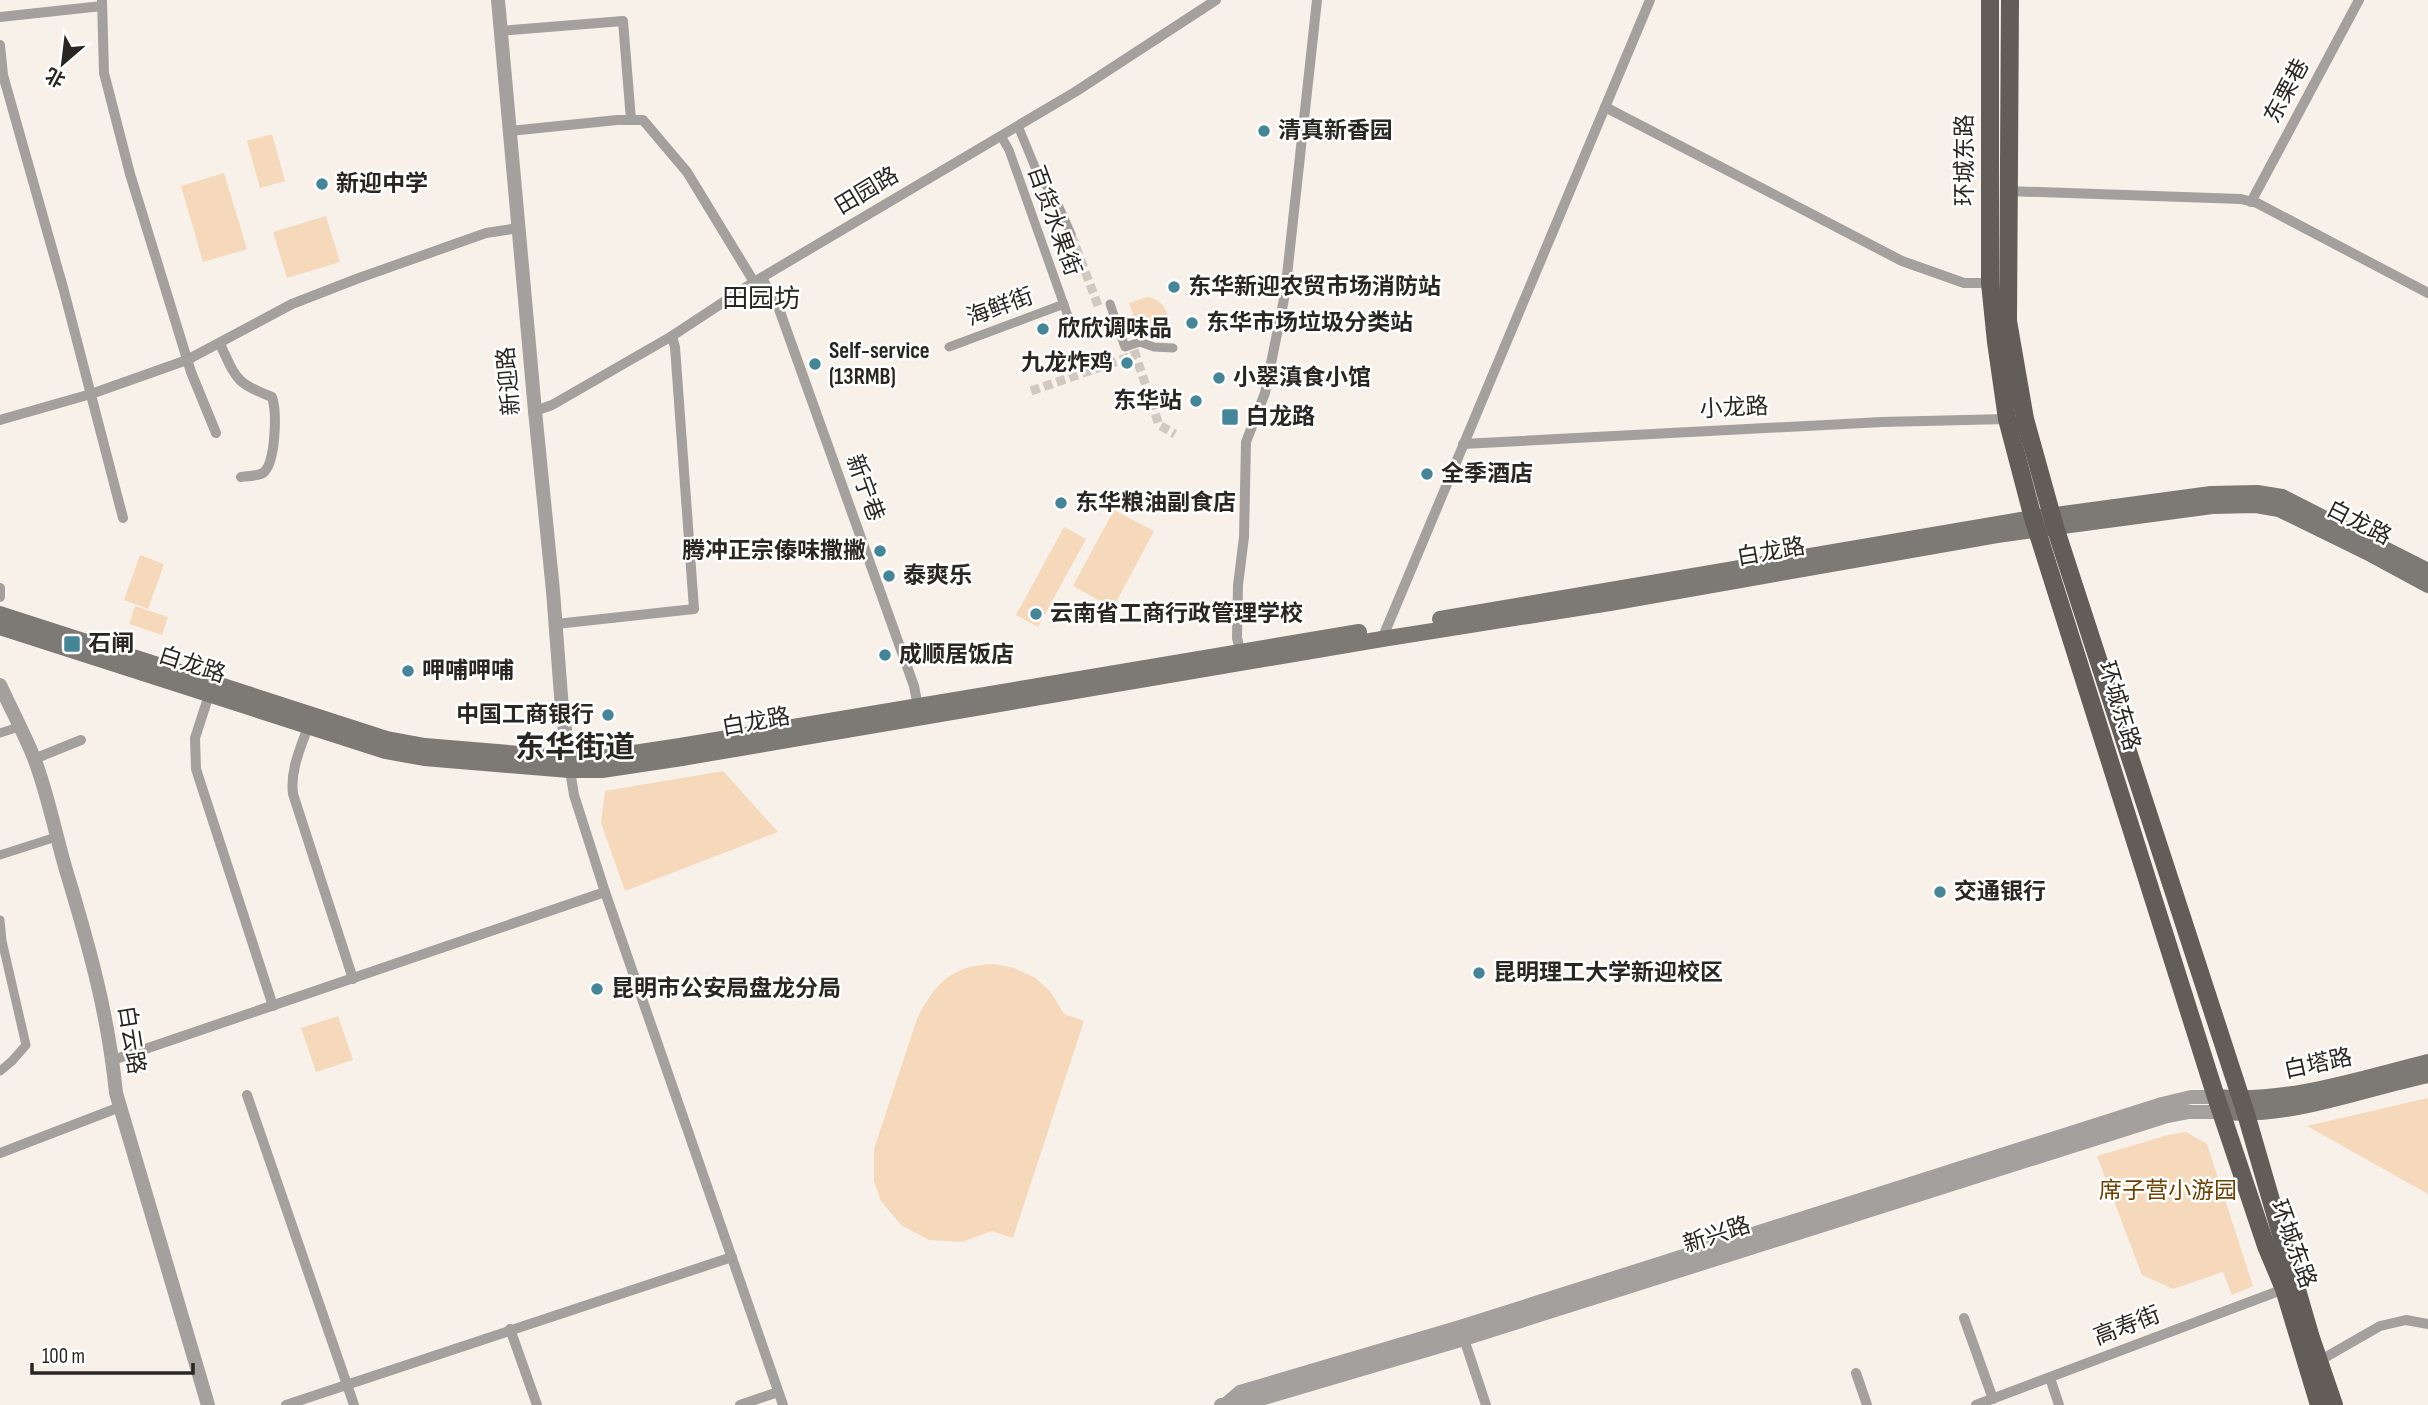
<svg xmlns="http://www.w3.org/2000/svg" width="2428" height="1405" font-family="'Sofia Sans Condensed','Noto Sans SC',sans-serif">
<style>
.green{fill:#f6d8bb}
.lines{fill:none;stroke-linecap:round;stroke-linejoin:round}
.pedestrian-tunnel{stroke:#cfc9c2;stroke-width:9;stroke-dasharray:9 4.5;stroke-linecap:butt}
.pedestrian{stroke:#a3a09d;stroke-width:9}
.minor{stroke:#a3a09d;stroke-width:10}
.tertiary{stroke:#a3a09d;stroke-width:14}
.secondary{stroke:#7d7975;stroke-width:16}
.primary{stroke:#625d58;stroke-width:18}
.poi-dot{fill:#448697;stroke:#fff;stroke-width:2.5}
.labels{text-anchor:middle;dominant-baseline:central;stroke-width:5;stroke-linejoin:round;paint-order:stroke}
.street-label{font-size:23px;fill:#292724;stroke:#fff}
.poi-label{font-size:23px;font-weight:bold;fill:#292724;stroke:#fff;text-anchor:start}
.park-label{font-size:23px;fill:#6d4100;stroke:#fff}
.quarter-label{font-size:26px;fill:#292724;stroke:#fff}
.district-label{font-size:30px;font-weight:bold;fill:#292724;stroke:#fff}
</style>
<rect width="100%" height="100%" fill="#f8f1ea"/>
<g class="green">
<polygon points="272,134 285,181 260,188 247,141"/>
<polygon points="224,173 247,249 203,262 181,186"/>
<polygon points="326,216 340,262 287,278 273,232"/>
<path d="M1147,297c17,2 23,18 23,33l-29,7 -12,-34z"/>
<polygon points="1114,510 1154,531 1113,608 1073,586"/>
<polygon points="1064,527 1086,539 1038,627 1016,615"/>
<polygon points="140,555 164,564 148,609 124,600"/>
<polygon points="135,606 168,617 162,635 129,624"/>
<polygon points="723,771 778,832 625,891 601,823 605,791"/>
<path d="M994,964l20,4 20,9 16,14 14,23 20,7 -71,217 -21,-7 -30,11 -33,-2 -28,-15 -20,-24 -7,-20v-32l43,-130c18,-36 35,-54 77,-55z"/>
<polygon points="338,1016 353,1060 316,1072 301,1028"/>
<polygon points="2428,1098 2428,1194 2307,1126"/>
<polygon points="2186,1132 2207,1144 2253,1286 2232,1295 2223,1272 2173,1289 2142,1275 2097,1156 2168,1135"/>
</g>
<g class="lines">
<g class="pedestrian-tunnel">
<polyline points="1071,234 1099,308"/>
<polyline points="1134,350 1159,425 1175,434"/>
<polyline points="1031,391 1135,355"/>
</g>
<g class="pedestrian">
<polyline points="1018,126 1035,167 1059,207 1071,234"/>
<polyline points="1001,136 1009,150 1069,319"/>
<polyline points="1110,304 1125,347 1140,342 1154,347 1173,348"/>
<polyline points="949,347 1064,304"/>
<polyline points="0,733 19,727"/>
<polyline points="0,855 56,837"/>
<polyline points="0,920 2,941 26,1045 12,1061 0,1071"/>
</g>
<g class="minor">
<polyline points="102,0 104,73 130,174 191,372 216,433"/>
<polyline points="0,17 102,6"/>
<polyline points="500,31 623,21 631,120"/>
<polyline points="0,45 3,75 64,291 123,518"/>
<polyline points="1605,107 1902,261 1964,283 1990,283"/>
<polyline points="510,131 617,120 643,120 687,172 754,282"/>
<polyline points="2007,191 2241,199 2257,203 2428,293"/>
<polyline points="2251,202 2359,0"/>
<polyline points="762,278 779,309 914,686 919,712"/>
<path d="M220,344c16,34 15,39 52,53 5,15 4,66 -9,76 -6,3 -15,3 -22,4"/>
<polyline points="535,411 552,405 672,336 754,282 1075,92 1216,0"/>
<polyline points="0,420 91,394 187,360 292,304 359,278 486,233 519,228"/>
<polyline points="1463,444 1882,422 2007,419"/>
<polyline points="0,588 0,597"/>
<polyline points="556,624 694,609 675,347 672,336"/>
<polyline points="1382,639 1650,0"/>
<polyline points="1240,650 1237,638 1238,585 1244,537 1246,442 1265,393 1285,294 1317,0"/>
<polyline points="209,695 195,738 196,769 273,1006"/>
<path d="M308,727c-8,22 -18,44 -15,67l60,185"/>
<polyline points="34,759 81,740"/>
<polyline points="569,764 574,795 605,892 783,1405"/>
<polyline points="113,1060 605,892"/>
<polyline points="247,1095 354,1405"/>
<polyline points="0,1153 120,1107"/>
<polyline points="1964,1318 1993,1399"/>
<polyline points="510,1329 537,1405"/>
<polyline points="1462,1333 1486,1405"/>
<polyline points="2319,1361 2380,1326 2406,1320 2428,1324"/>
<polyline points="1856,1373 1867,1405"/>
<polyline points="2050,1378 2059,1405"/>
<polyline points="286,1405 732,1257"/>
<polyline points="740,1405 778,1392"/>
<polyline points="1976,1405 2284,1289"/>
</g>
<g class="tertiary">
<polyline points="498,0 535,411 553,591 562,709 569,758"/>
<path d="M0,685c11,24 24,48 34,73 14,36 21,75 32,112 23,76 42,143 50,223l92,312"/>
<polyline points="1226,1404 1240,1392 1460,1327 2162,1104 2191,1097 2216,1097"/>
<polyline points="1221,1405 1247,1403 1464,1339 2167,1116 2188,1112 2222,1112"/>
</g>
<g class="secondary">
<polyline points="0,614 387,739 425,746 569,758 601,758 680,746 1359,632"/>
<polyline points="1440,619 2033,518 2211,494 2257,493 2282,497 2428,571"/>
<polyline points="0,627 385,751 424,758 569,770 602,770 682,758 1382,639 1610,603 1997,535 2212,506 2256,505 2279,509 2367,552 2428,585"/>
<path d="M2216,1097c70,7 144,-18 212,-35"/>
<path d="M2222,1112c69,6 139,-23 206,-37"/>
</g>
<g class="primary">
<polyline points="1990,0 1990,283 1996,342 2007,419 2033,518 2216,1097 2266,1246 2284,1289 2319,1405"/>
<polyline points="2010,0 2008,321 2025,419 2055,527 2246,1114 2311,1338 2334,1405"/>
</g>
</g>
<g class="poi-dot">
<circle cx="1264" cy="131" r="7"/>
<circle cx="322" cy="184" r="7"/>
<circle cx="1174" cy="287" r="7"/>
<circle cx="1192" cy="323" r="7"/>
<circle cx="1043" cy="329" r="7"/>
<circle cx="1127" cy="363" r="7"/>
<circle cx="815" cy="364" r="7"/>
<circle cx="1219" cy="378" r="7"/>
<circle cx="1196" cy="401" r="7"/>
<rect x="1221" y="408" width="18" height="18" rx="3.5"/>
<circle cx="1427" cy="474" r="7"/>
<circle cx="1061" cy="503" r="7"/>
<circle cx="880" cy="551" r="7"/>
<circle cx="889" cy="576" r="7"/>
<circle cx="1036" cy="614" r="7"/>
<rect x="63" y="635" width="18" height="18" rx="3.5"/>
<circle cx="885" cy="655" r="7"/>
<circle cx="408" cy="671" r="7"/>
<circle cx="608" cy="715" r="7"/>
<circle cx="1940" cy="892" r="7"/>
<circle cx="1479" cy="973" r="7"/>
<circle cx="597" cy="989" r="7"/>
</g>
<g class="labels">
<g class="street-label">
<text transform="translate(2287 91) rotate(-62)">东栗巷</text>
<text transform="translate(1965 160) rotate(-90)">环城东路</text>
<text transform="translate(867 191) rotate(-31)">田园路</text>
<text transform="translate(1054 221) rotate(70)">百货水果街</text>
<text transform="translate(1000 307) rotate(-20)">海鲜街</text>
<text transform="translate(509 381) rotate(-95)">新迎路</text>
<text transform="translate(1734 408) rotate(-3)">小龙路</text>
<text transform="translate(865 488) rotate(70)">新宁巷</text>
<text transform="translate(2359 523) rotate(27)">白龙路</text>
<text transform="translate(1771 552) rotate(-10)">白龙路</text>
<text transform="translate(192 665) rotate(18)">白龙路</text>
<text transform="translate(2119 706) rotate(73)">环城东路</text>
<text transform="translate(756 722) rotate(-10)">白龙路</text>
<text transform="translate(131 1040) rotate(81)">白云路</text>
<text transform="translate(2318 1064) rotate(-12)">白塔路</text>
<text transform="translate(1717 1235) rotate(-18)">新兴路</text>
<text transform="translate(2293 1244) rotate(70)">环城东路</text>
<text transform="translate(2127 1326) rotate(-21)">高寿街</text>
</g>
<g class="poi-label">
<text x="1278" y="131">清真新香园</text>
<text x="336" y="184">新迎中学</text>
<text x="1188" y="287">东华新迎农贸市场消防站</text>
<text x="1206" y="323">东华市场垃圾分类站</text>
<text x="1057" y="329">欣欣调味品</text>
<text x="829" y="351">Self-service<tspan x="829" dy="26">(13RMB)</tspan></text>
<text x="1113" y="363" text-anchor="end">九龙炸鸡</text>
<text x="1233" y="378">小翠滇食小馆</text>
<text x="1182" y="401" text-anchor="end">东华站</text>
<text x="1246" y="417">白龙路</text>
<text x="1441" y="474">全季酒店</text>
<text x="1075" y="503">东华粮油副食店</text>
<text x="866" y="551" text-anchor="end">腾冲正宗傣味撒撇</text>
<text x="903" y="576">泰爽乐</text>
<text x="1050" y="614">云南省工商行政管理学校</text>
<text x="88" y="644">石闸</text>
<text x="899" y="655">成顺居饭店</text>
<text x="422" y="671">呷哺呷哺</text>
<text x="594" y="715" text-anchor="end">中国工商银行</text>
<text x="1954" y="892">交通银行</text>
<text x="1493" y="973">昆明理工大学新迎校区</text>
<text x="611" y="989">昆明市公安局盘龙分局</text>
</g>
<g class="park-label">
<text x="2168" y="1191">席子营小游园</text>
</g>
<g class="quarter-label">
<text x="761" y="299">田园坊</text>
</g>
<g class="district-label">
<text x="575" y="748">东华街道</text>
</g>
</g>
<g transform="translate(63 63) rotate(208)" stroke="#ffffff" stroke-width="5" paint-order="stroke">
<path d="M0-5L12 26L0 18L-12 26Z" fill="#292724"/>
<text y="-10" font-size="19" font-weight="bold" text-anchor="middle" fill="#292724">北</text>
</g>
<path d="M32 1363v10h161v-10" fill="none" stroke="#292724" stroke-width="3.5"/>
<text x="42" y="1363" font-size="21" fill="#292724" stroke="#ffffff" stroke-width="5" paint-order="stroke">100 m</text>
</svg>
